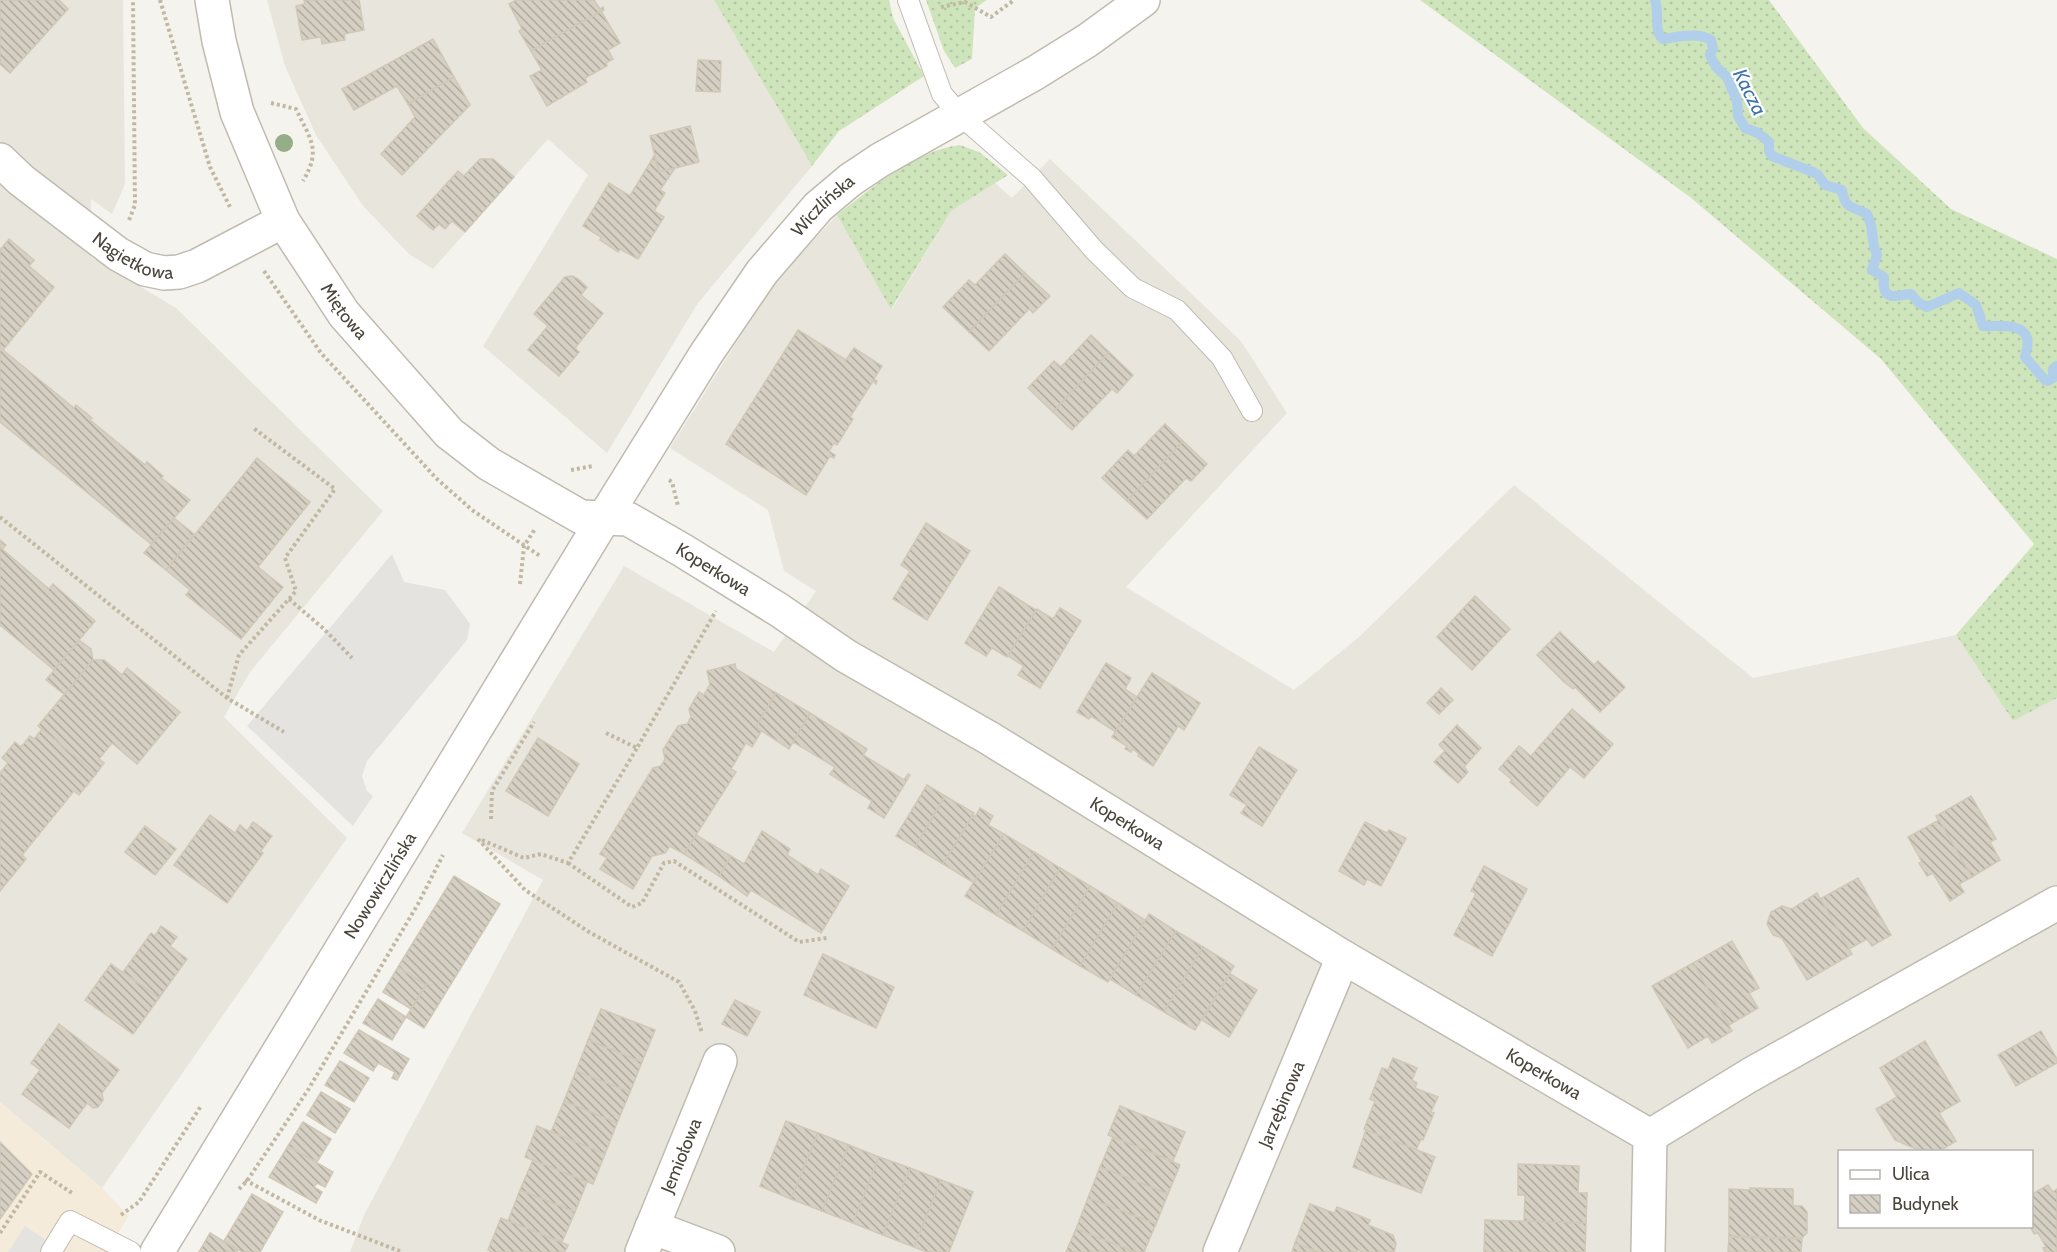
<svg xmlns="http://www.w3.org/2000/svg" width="2057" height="1252" font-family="Cabin,sans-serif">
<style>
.residential{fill:#e8e5dc;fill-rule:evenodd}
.commercial{fill:#f4ebdb}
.grass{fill:url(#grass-dots)}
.parking{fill:#e4e3e0}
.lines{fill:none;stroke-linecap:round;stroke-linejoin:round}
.stream{stroke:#b1ceea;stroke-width:10}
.building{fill:url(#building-back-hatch);stroke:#d0c8b7;stroke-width:1.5}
.service-casing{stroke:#c0bbb0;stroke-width:22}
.minor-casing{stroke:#c0bbb0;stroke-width:36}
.tertiary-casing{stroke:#c0bbb0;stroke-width:36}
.path{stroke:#c0b8a3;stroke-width:4;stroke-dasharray:3 3;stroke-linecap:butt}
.service{stroke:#fff;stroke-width:20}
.minor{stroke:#fff;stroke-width:33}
.tertiary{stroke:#fff;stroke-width:33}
.tree{fill:#95ae87}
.labels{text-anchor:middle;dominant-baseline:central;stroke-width:4.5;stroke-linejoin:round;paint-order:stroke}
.street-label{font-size:18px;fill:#49453b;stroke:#fff}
.water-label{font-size:20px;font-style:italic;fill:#3e74ab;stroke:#fff}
</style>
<defs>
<pattern id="grass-dots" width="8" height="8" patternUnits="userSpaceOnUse" patternTransform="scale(1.5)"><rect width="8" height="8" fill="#cee4bb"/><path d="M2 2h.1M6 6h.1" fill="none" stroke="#b2c5a2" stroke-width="1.8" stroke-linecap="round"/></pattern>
<pattern id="building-back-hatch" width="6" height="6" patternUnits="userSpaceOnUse" patternTransform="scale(1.5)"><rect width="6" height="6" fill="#d5d0c3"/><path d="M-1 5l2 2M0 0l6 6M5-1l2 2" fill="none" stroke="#afaba0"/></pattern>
</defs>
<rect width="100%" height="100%" fill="#f5f3ed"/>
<g class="residential">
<polygon points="0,0 123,0 125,184 112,214 91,199 91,257 176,308 383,511 250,672 224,717 347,838 102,1188 0,1102"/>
<polygon points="267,0 714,0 812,166 698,303 607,453 483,346 588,175 548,139 433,269 409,254 363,206 316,135 285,66"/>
<path d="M1050,159l191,182 46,72 -161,174 168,103 65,-53 155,-152 239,193 203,-43 57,86 44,-23v554h-1707l14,-37 179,-335 -81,-47 162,-267 150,86 42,-61 -32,-20 -16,-61 -98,-62 105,-167 62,-66 55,94 59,-98 44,-28 17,15zM1840,1152h192v74h-192z"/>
</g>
<polygon class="commercial" points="0,1102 102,1188 129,1216 106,1252 0,1252"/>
<g class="grass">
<polygon points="714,0 889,0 893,18 924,76 839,131 812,166"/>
<polygon points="926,0 987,0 975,8 972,59 955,68 944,51"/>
<polygon points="1420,0 1769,0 1863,128 1951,209 2057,259 2057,698 2013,721 1956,635 2034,544 1881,359 1690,197"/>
<path d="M960,145l19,7 29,23 -57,36 -60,98 -54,-94c35,-27 77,-64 123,-70z"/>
</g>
<g class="parking">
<polygon points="392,554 404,582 445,590 470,624 467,640 367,761 362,776 367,791 373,796 353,826 247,726"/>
<polygon points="25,1226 63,1252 8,1252"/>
</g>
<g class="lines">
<path class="stream" d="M1655,0c5,13 -2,32 8,39 15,-2 35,-7 48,1l2,9 -3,6 6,12 11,10 10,24 1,15 7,12 13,5 11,9v9l3,5 41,16 5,3 7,10 17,5c3,20 11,16 25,24l4,11 3,22 3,8 -5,15 12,7c0,3 -1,7 0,10 2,15 18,7 27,7l8,9 8,4 32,-14 17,12 7,21c13,1 39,-4 44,12 2,6 -1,13 -2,19l20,23 3,1 5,-3v-9l4,-3"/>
</g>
<g class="building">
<polygon points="0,0 59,0 68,9 10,73 0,64"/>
<polygon points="304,0 359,0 364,30 344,34 345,40 322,44 321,37 302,40 296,6 305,4"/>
<polygon points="516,0 594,0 600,9 603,7 604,10 531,51 519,31 522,29 509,4"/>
<polygon points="601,11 620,43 608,50 613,59 606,63 607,66 585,78 587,82 547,106 530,76 542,70 531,51"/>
<polygon points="433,39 454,77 408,104 397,86 354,110 342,89"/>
<polygon points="698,60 721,61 720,92 696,91"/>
<polygon points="454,77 470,105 402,175 381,154 415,117 408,104"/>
<polygon points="690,126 699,162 659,172 650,136"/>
<polygon points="654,156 659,172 675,168 660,190 665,193 654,211 664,217 638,259 620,249 618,252 600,240 601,237 583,226 609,183 630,196"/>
<polygon points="480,159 493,159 514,177 465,232 452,221 445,229 439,224 433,230 417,216 458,171 464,176"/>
<polygon points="9,239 34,260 29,266 54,287 3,350 74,408 76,405 85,412 92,418 90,420 145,465 147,462 163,476 161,478 190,500 151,544 0,422 0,250"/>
<polygon points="1005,254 1025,273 969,332 943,307 969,280 975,285"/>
<polygon points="1025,273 1050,296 1033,313 1029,309 989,351 969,332"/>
<polygon points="572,276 578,279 587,287 581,295 603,313 575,348 579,352 559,376 528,350 548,326 534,314 565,277"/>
<polygon points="798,330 846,360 854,348 882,366 874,379 877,381 876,384 873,381 850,417 853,419 837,445 834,443 829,451 835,455 834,458 830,456 806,495 726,444"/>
<polygon points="1091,335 1109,352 1053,412 1028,388 1054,361 1061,367"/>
<polygon points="1109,352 1133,375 1117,393 1112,389 1072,430 1053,412"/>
<polygon points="1165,424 1183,441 1127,501 1102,478 1128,450 1134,456"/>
<polygon points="1183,441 1207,464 1191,481 1186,478 1147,519 1127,501"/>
<polygon points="257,458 310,502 258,567 283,587 241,639 186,595 190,590 166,570"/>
<polygon points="174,518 194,534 166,570 144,553"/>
<polygon points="926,523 970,551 927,620 893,599 910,571 901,565"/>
<polygon points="0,540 6,545 2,549 49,589 53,584 95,621 54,670 0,625"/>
<polygon points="999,587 1036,610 1007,657 992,648 986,656 965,643"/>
<polygon points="1475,596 1510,629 1472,670 1437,637"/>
<polygon points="1060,608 1081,621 1040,688 1018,675 1024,666 1008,656 1037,609 1053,619"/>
<polygon points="1560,632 1594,665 1598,661 1625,687 1600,712 1575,687 1573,689 1563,681 1537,655"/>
<polygon points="79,640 91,649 93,660 65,695 46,680"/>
<polygon points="93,660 104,660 122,675 127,668 180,712 137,764 112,743 99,759 104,763 96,774 38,726"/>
<polygon points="1106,663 1131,678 1125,689 1137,697 1116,732 1091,716 1089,719 1077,712"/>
<polygon points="735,664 736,669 776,693 756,727 762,730 752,747 746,743 731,769 736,772 684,854 670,846 665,853 652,856 633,889 600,869 607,858 600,854 653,768 661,766 665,759 663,750 678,726 687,724 691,717 689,709 699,692 704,695 710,684 707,671"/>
<polygon points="1152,673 1200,703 1184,730 1178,726 1153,766 1138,756 1139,754 1133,749 1131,752 1125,749 1127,746 1112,737"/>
<polygon points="1441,688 1453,700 1439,714 1427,703"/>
<polygon points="776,693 810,713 789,749 756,727"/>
<polygon points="1572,709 1613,744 1584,778 1570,767 1537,806 1510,782 1512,780 1499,769 1519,746 1531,756"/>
<polygon points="810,713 867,749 863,755 904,780 908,774 910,775 884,818 868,808 872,801 830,774 835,767 793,742"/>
<polygon points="1457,725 1481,748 1464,767 1468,772 1458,783 1434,762 1445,751 1439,745"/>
<polygon points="42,729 96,774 79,795 74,791 22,855 26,859 0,891 0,773 8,763 2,758 15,742 21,747 30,736 34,739"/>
<polygon points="538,738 579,764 548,816 506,791"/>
<polygon points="1259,747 1297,770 1262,826 1241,813 1247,805 1230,795"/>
<polygon points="927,785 945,796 915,847 896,836"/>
<polygon points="945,796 974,813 943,864 915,847"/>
<polygon points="1971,796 1996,839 1990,842 2000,860 1972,877 1936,816"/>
<polygon points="980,808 993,816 988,825 1004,834 974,883 943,864 973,815 975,817"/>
<polygon points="210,815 235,833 240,825 247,831 253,822 272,836 260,852 263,853 227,903 174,865"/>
<polygon points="1939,820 1972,877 1959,884 1964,892 1950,901 1933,873 1927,876 1919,863 1922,862 1908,837"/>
<polygon points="1365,822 1387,833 1389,830 1406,838 1381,886 1367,879 1364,885 1339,871"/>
<polygon points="145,826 176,849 155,875 125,852"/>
<polygon points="762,831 790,849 787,855 818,875 821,869 849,886 821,933 751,890 747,896 719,876 731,856 744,864"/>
<polygon points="1004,834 1034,852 996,915 965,896"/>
<polygon points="696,835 731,856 719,876 684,854"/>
<polygon points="1034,852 1060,868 1023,931 996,915"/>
<polygon points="1484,866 1527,889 1492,956 1454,935 1476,893 1471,891"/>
<polygon points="1060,868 1090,886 1052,949 1023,931"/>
<polygon points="454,876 500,904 424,1028 406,1017 426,985 398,967"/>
<polygon points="1858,878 1891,935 1872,946 1867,939 1849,949 1820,899"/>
<polygon points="1090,886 1118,903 1080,966 1052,949"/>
<polygon points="1817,893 1852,954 1807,980 1782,938 1773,935 1767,924 1771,912 1782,906 1792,909"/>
<polygon points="1118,903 1145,920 1108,982 1080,966"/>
<polygon points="1149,914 1176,931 1136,995 1110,979"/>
<polygon points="161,926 177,937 170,946 187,959 159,998 123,972 151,933 155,936"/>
<polygon points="1176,931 1203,947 1164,1012 1136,995"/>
<polygon points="1732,941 1759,988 1749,993 1758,1008 1729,1025 1693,963"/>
<polygon points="1203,947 1234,966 1195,1030 1164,1012"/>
<polygon points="823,954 894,987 876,1028 804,995"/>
<polygon points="1693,963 1732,1031 1712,1043 1708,1036 1688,1048 1652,986"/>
<polygon points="111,964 159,998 133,1034 85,1000"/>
<polygon points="398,967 426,985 411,1009 383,992"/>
<polygon points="1230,974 1257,990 1229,1037 1202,1020"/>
<polygon points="378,999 406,1017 392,1040 363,1023"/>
<polygon points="735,1000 760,1012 747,1036 722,1024"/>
<polygon points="601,1009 655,1030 642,1062 588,1040"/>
<polygon points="59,1024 119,1070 102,1093 103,1100 98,1107 93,1108 87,1103 69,1128 22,1094 40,1070 31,1063"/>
<polygon points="359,1030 409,1059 397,1080 392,1078 395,1072 378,1063 373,1071 344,1053"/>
<polygon points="2041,1031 2057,1059 2057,1063 2016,1086 1998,1055"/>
<polygon points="588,1040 642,1062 630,1092 576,1071"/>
<polygon points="1925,1041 1960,1101 1939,1113 1956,1141 1938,1152 1923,1152 1895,1140 1876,1109 1897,1097 1880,1068"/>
<polygon points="1393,1058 1417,1068 1412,1080 1417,1083 1415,1088 1438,1097 1431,1112 1434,1113 1423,1140 1421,1139 1416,1150 1364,1129 1375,1101 1370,1099 1382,1068 1388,1070"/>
<polygon points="340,1061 369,1078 354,1102 325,1085"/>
<polygon points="576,1071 630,1092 617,1123 564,1101"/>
<polygon points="321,1092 350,1109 335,1133 307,1115"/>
<polygon points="564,1101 617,1123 605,1154 551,1132"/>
<polygon points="1120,1106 1185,1132 1173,1161 1108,1135"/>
<polygon points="786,1121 818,1133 791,1199 760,1186"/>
<polygon points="303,1122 331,1139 317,1162 288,1146"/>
<polygon points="537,1126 605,1154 593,1184 525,1157"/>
<polygon points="1366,1130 1435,1157 1421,1193 1353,1167"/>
<polygon points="818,1133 849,1145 822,1211 791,1199"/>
<polygon points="1113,1137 1180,1165 1168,1194 1100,1167"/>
<polygon points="0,1142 32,1174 0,1219"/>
<polygon points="849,1145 879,1157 853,1223 822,1211"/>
<polygon points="288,1146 333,1172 325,1187 317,1183 314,1187 322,1192 316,1203 269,1177"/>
<polygon points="879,1157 910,1168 883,1235 853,1223"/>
<polygon points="533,1160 587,1182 575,1212 520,1190"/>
<polygon points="1518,1164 1579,1166 1578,1193 1587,1193 1586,1223 1524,1221 1525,1195 1518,1195"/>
<polygon points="1100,1167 1168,1194 1156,1224 1088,1198"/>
<polygon points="910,1168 941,1180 914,1247 883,1235"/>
<polygon points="941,1180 973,1192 949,1252 927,1252 914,1247"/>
<polygon points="2048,1185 2053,1192 2057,1189 2057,1252 2045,1252 2043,1248 2046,1247 2038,1233 2034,1234 2030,1226 2032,1226 2032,1194"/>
<polygon points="1750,1188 1793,1189 1793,1206 1802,1206 1807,1212 1807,1233 1802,1238 1729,1236 1729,1189 1750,1190"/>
<polygon points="520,1190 575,1212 562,1242 508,1221"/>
<polygon points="252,1194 283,1212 260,1252 242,1252 224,1241"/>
<polygon points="1088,1198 1156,1224 1144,1252 1135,1252 1076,1229"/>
<polygon points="1310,1204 1334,1213 1337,1207 1370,1220 1368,1225 1393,1235 1396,1244 1394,1252 1363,1252 1358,1250 1357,1252 1318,1252 1295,1243"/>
<polygon points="501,1218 568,1245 565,1252 492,1252 488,1250"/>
<polygon points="1485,1220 1586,1223 1585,1252 1484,1252"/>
<polygon points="1076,1229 1135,1252 1066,1252"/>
<polygon points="210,1233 238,1250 237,1252 199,1252"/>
<polygon points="1729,1237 1802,1239 1801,1252 1728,1252"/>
<polygon points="1295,1243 1318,1252 1292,1252"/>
</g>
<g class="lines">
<defs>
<g id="service">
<polyline points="908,0 942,94 960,115 1032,178 1094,250 1133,288 1177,310 1222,358 1252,411"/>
<polyline points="51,1252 70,1221 131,1252"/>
</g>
<g id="minor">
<path id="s1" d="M0,160l21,20 97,74 27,15 19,4 15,-1 18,-6 86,-45"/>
<path id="s2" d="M604,518l24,1 54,31 97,60 67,46 143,82 354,219 307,179 -2,116"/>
<polyline points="1650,1136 1750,1075 2057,903"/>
<polyline points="652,1227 718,1252"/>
<path id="s3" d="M642,1252l78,-191"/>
<path id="s4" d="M1220,1252l123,-295"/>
</g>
<g id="tertiary">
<path id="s5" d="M212,0l7,41 18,71 46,109 61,93 105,119 40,31 92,53 23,1"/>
<path id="s6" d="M157,1252l447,-734 102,-164 56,-82 56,-65 32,-27 30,-20 155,-87 53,-33 55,-40"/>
</g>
</defs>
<use href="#service" class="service-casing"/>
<use href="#minor" class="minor-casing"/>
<use href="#tertiary" class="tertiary-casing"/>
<g class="path">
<polyline points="160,0 210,167 231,209"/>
<polyline points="941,7 965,2 991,17 1014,0"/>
<path d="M271,103l25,6c14,30 26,40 7,72"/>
<polyline points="129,220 135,205 133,0"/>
<polyline points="264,271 321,353 436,478 472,510 540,556"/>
<polyline points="571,470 593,466"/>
<polyline points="669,480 672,482 678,506"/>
<polyline points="0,517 227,698 284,732"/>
<polyline points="520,584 524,546 535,529"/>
<polyline points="289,599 324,629 352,658"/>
<polyline points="227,698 239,655 296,591 285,558 335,489 252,427"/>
<polyline points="606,733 637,748 716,611"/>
<polyline points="491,819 492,791 534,722"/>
<polyline points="478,839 525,890 589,932 679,982 695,1011 702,1033"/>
<polyline points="482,840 524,858 541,854 568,863 637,748"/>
<polyline points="568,863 632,907 642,903 664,863 674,861 799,942 827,938"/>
<polyline points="245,1180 319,1220 402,1252"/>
<polyline points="239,1189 247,1181 308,1090 418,904 443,855"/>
<polyline points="121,1215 139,1202 201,1106"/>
<polyline points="0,1233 40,1172 72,1193"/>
</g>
<use href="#service" class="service"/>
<use href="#minor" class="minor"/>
<use href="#tertiary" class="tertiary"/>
</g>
<circle class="tree" cx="284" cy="143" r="9"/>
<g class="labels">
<g class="street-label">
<text stroke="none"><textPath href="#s6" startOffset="1242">Wiczlińska</textPath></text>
<text stroke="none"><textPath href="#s1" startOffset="166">Nagietkowa</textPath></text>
<text stroke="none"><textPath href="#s5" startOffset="342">Miętowa</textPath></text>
<text stroke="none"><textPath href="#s2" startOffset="123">Koperkowa</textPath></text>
<text stroke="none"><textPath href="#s2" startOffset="609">Koperkowa</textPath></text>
<text stroke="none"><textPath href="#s6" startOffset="429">Nowowiczlińska</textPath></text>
<text stroke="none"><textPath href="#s2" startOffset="1095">Koperkowa</textPath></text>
<text stroke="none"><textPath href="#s4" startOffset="160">Jarzębinowa</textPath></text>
<text stroke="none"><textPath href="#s3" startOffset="104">Jemiołowa</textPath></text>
</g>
<g class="water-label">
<text transform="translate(1750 92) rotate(63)">Kacza</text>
</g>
</g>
<rect x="1838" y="1150" width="195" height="78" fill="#ffffff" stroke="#b6b5b1" stroke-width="1.5"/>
<rect x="1850" y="1170" width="30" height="9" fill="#ffffff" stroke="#b6b5b1" stroke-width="1.5"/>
<text x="1892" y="1180" font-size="18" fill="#49453b">Ulica</text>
<rect x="1850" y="1195" width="30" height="18" fill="url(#building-back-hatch)" stroke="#b6b5b1" stroke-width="1.5"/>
<text x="1892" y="1210" font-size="18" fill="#49453b">Budynek</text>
</svg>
